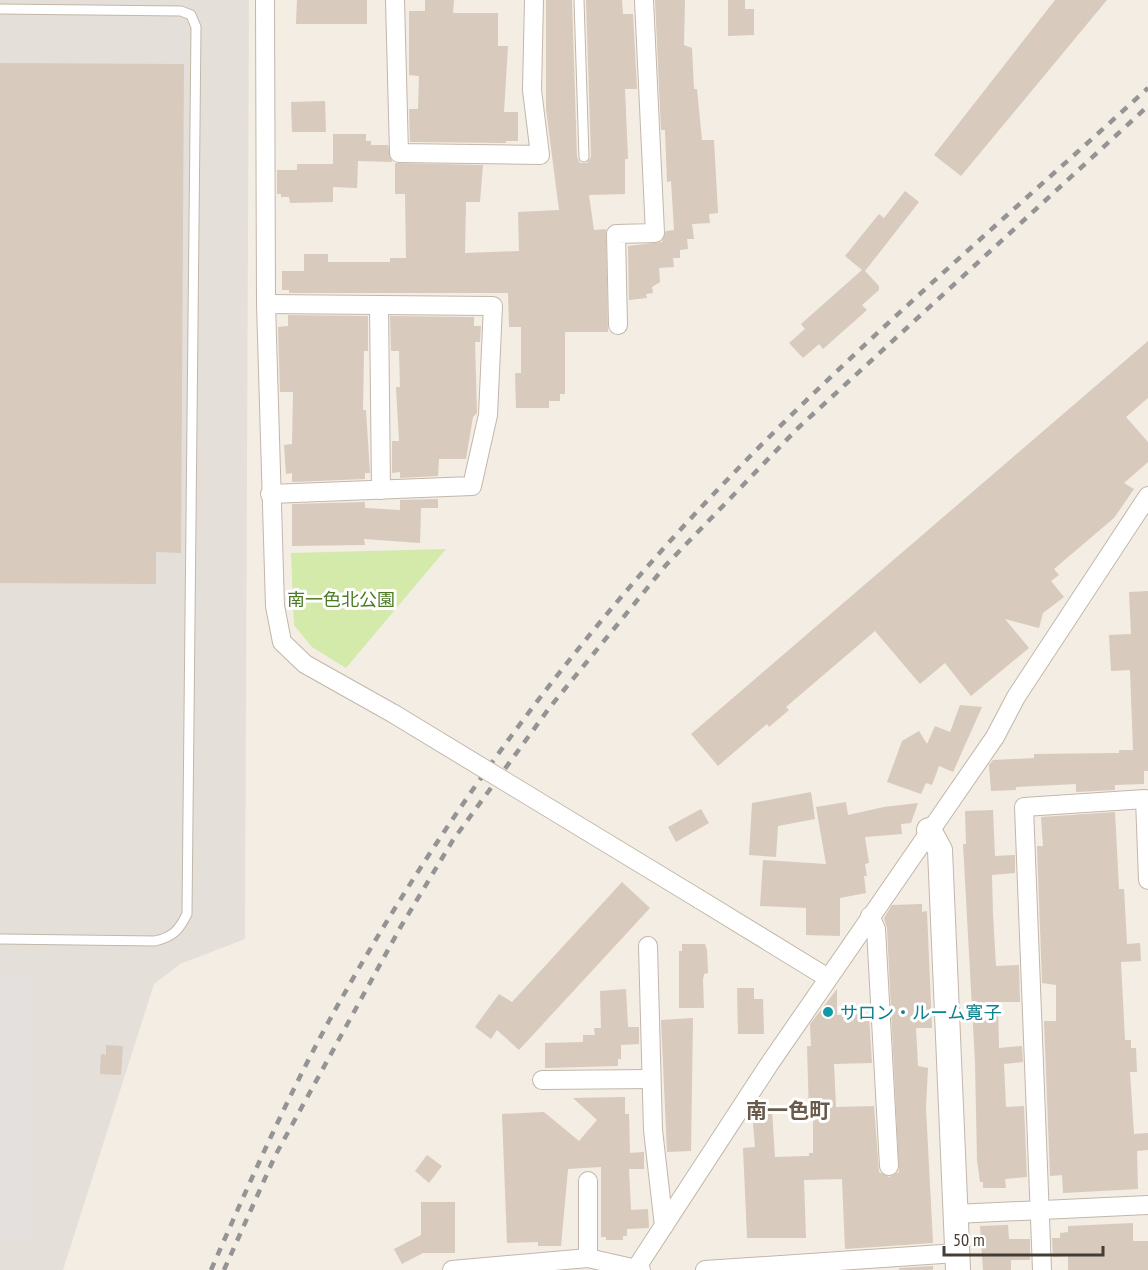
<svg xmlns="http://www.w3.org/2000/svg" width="1148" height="1270" font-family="'PT Sans Narrow','Noto Sans JP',sans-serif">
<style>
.industrial{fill:#e5dfd9}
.green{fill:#d3eaaa}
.parking{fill:#e3e0dd}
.building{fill:#d8cabc}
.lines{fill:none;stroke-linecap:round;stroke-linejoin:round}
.service-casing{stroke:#c2b7a9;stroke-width:11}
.minor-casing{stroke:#c2b7a9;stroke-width:20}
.tertiary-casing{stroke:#c2b7a9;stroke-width:26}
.service{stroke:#fff;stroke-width:9}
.minor{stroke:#fff;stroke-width:18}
.tertiary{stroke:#fff;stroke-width:24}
.rail{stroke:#949494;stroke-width:4.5;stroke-dasharray:8 8;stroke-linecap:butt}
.minor-bridge-casing{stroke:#c2b7a9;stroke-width:20;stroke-linecap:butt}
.minor-bridge{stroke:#fff;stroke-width:18}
.culture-dot{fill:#0f9aa8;stroke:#fff;stroke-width:2}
.labels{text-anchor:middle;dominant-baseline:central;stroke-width:6;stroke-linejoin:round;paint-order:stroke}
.park-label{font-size:18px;fill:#4d7a24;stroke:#fff}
.culture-label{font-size:18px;fill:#0d838f;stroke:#fff;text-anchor:start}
.quarter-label{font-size:21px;font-weight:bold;fill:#695a4a;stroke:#fff}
</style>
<rect width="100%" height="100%" fill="#f3ede4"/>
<polygon class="industrial" points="0,0 249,0 245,939 180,964 154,984 63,1270 0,1270"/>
<polygon class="green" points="446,549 346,668 312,647 294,625 291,553"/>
<polygon class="parking" points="0,975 33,975 31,1240 0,1240"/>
<g class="building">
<polygon points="297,0 367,0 367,24 296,24"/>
<polygon points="425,0 454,0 453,13 498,13 498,46 508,46 504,112 518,112 518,141 506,141 506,143 410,142 409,109 418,109 419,76 409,75 409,11 425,11"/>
<polygon points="546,0 572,0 577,157 580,163 587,163 591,157 586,0 622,0 623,14 633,14 637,89 625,89 628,159 625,159 625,194 589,195 594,230 606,229 608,332 565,332 565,394 560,394 560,401 549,401 549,408 516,408 515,373 521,373 521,327 509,327 508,293 289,293 289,290 282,290 282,271 304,271 304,254 328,254 328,262 390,262 390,258 406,258 405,194 395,194 395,163 483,165 480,202 466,202 465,253 519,251 518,212 559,210 546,109"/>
<polygon points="655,0 685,0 684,45 692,48 694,89 697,89 702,140 714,140 718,213 709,214 710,223 692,224 694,239 687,239 688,249 680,250 680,258 673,258 674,267 659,268 660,282 652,287 653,293 646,294 647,298 629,300 628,246 662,242 666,231 674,230 671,181 667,182 665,130 661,130"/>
<polygon points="728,0 745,0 745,9 754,9 754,35 728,36"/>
<polygon points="1055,0 1107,0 961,176 934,155"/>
<polygon points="0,63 184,64 181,553 156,552 156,584 0,583"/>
<polygon points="325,101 326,132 292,132 291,102"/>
<polygon points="333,134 366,134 366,141 371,141 371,145 388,145 392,162 358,161 357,188 333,187 333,202 290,203 289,197 281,197 281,194 277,194 277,170 297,170 297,164 333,164"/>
<polygon points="905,191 919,202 865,271 879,286 879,290 862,305 867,310 823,349 819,344 803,358 789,343 805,329 801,324 862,270 845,256 879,214 884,218"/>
<polygon points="288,315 368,316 368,351 364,351 363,410 366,410 370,473 365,473 365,479 292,482 292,473 286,474 284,445 292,444 293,392 280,392 278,327 288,326"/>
<polygon points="390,316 474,317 474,326 481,326 480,342 475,342 477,413 473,417 466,459 439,459 438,476 400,478 400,472 392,473 392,441 399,441 396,387 400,387 399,351 391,351"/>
<polygon points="1148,341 1148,398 1126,417 1148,442 1148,462 1124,483 1134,489 1114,518 1054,569 1059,575 1051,581 1064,597 1043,613 1039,628 1005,619 1029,648 971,696 945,663 920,684 875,631 786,707 789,710 769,727 767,724 718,766 691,734"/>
<polygon points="438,499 438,508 421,508 420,543 364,539 365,545 292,546 292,504 365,502 365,508 400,510 400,500"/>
<polygon points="1148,591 1148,771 1144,771 1144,784 1115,785 1115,790 1076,792 1076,784 1016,787 1016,790 991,791 989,765 993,760 1034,758 1034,754 1119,753 1119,750 1133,750 1130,670 1111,671 1109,635 1131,634 1129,592"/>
<polygon points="960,705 982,707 953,772 939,766 932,785 926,783 921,794 887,782 902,741 919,731 927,744 935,726 950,732"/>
<polygon points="811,792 815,819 778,826 776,857 749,855 752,803"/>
<polygon points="846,802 848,815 884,807 918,803 911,823 901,824 902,834 865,837 869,863 865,864 867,876 864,876 866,893 840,898 840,936 806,935 806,908 760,906 763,860 826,864 816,807"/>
<polygon points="701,809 709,823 676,842 668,827"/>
<polygon points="993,810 995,856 1015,855 1015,873 992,875 993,914 996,966 1019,965 1020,1002 998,1002 999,1048 1022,1046 1023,1062 1004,1064 1006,1107 1024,1106 1027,1177 1005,1179 1006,1188 983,1188 983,1182 980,1182 977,1160 975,1062 963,844 966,844 965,811"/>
<polygon points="1115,812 1119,889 1124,889 1127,944 1140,943 1141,961 1121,962 1125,1040 1131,1040 1131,1048 1136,1048 1137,1072 1130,1072 1134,1134 1148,1133 1148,1150 1137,1151 1138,1189 1063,1193 1062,1175 1050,1176 1044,1021 1056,1021 1056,985 1042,983 1037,846 1043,846 1041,817"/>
<polygon points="622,882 650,908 519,1050 497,1030 491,1039 475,1027 499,994 512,1002"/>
<polygon points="922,904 922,912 927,911 932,1028 916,1028 918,1066 928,1068 926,1108 933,1243 845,1249 842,1179 804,1180 806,1238 747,1238 743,1148 755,1147 752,1111 772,1110 775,1157 809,1156 809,1153 813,1153 813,1114 809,1115 807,1046 811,1046 810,1024 837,989 837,1015 869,1014 872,1063 834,1064 836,1107 874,1106 879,1172 889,1177 899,1172 887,928 884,918 892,905"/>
<polygon points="682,944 705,944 707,950 708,973 704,974 703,980 704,1008 679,1008 679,951 682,951"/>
<polygon points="737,988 754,988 754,999 763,999 764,1034 738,1034"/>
<polygon points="626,989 628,1027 639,1027 639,1044 621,1045 621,1059 618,1059 618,1066 545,1068 545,1043 583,1042 583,1035 595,1035 594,1028 601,1028 600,991"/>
<polygon points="693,1018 691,1151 667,1152 661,1020"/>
<polygon points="106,1045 123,1046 121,1075 100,1074 101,1054 106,1055"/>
<polygon points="625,1097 625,1114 629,1114 630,1153 644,1152 644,1169 629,1169 631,1210 648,1209 649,1228 627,1229 627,1236 623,1236 623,1240 606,1240 606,1237 601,1237 601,1167 568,1169 561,1246 538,1246 538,1242 507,1243 502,1114 544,1112 579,1141 597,1120 573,1098"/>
<polygon points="427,1155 442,1166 429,1183 415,1171"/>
<polygon points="421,1202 455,1202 455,1253 423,1253 402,1264 394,1249 421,1235"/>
<polygon points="1133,1223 1133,1241 1148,1241 1148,1270 1068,1270 1068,1256 1053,1257 1052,1238 1060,1238 1060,1233 1068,1232 1068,1226"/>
<polygon points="1008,1225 1009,1239 1030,1239 1030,1260 1011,1260 1011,1270 983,1270 980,1226"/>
<polygon points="933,1266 933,1270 899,1270 899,1268"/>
</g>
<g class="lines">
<defs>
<g id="service">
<polyline points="579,0 584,157"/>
<path d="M0,9l181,2 10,4 5,12 -9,887c-8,16 -14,23 -32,27l-155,-2"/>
</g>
<g id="minor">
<polyline points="265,0 266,304 275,606 282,642 305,664 394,714"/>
<polyline points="395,0 399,153 540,155 532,90 534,0"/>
<polyline points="266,304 493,306 488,415 472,486 270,494"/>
<polyline points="379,305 381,490"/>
<polyline points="618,325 616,234 655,233 644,0"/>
<polyline points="699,899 828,978"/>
<polyline points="870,916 876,929 889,1166"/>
<polyline points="648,946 653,1130 664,1226"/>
<polyline points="542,1080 651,1079"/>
<polyline points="955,1214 1148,1205"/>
<polyline points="588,1258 588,1181"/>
<polyline points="452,1270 588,1258 641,1270"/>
<polyline points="635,1270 768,1066 995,737 1016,697 1148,496"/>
<polyline points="705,1270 957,1253"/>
<polyline points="1042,1270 1024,807 1145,799 1148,880"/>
</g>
<polyline id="tertiary" points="929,830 940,850 958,1270"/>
</defs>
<use href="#service" class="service-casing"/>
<use href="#minor" class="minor-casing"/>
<use href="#tertiary" class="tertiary-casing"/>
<use href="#service" class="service"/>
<use href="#minor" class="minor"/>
<use href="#tertiary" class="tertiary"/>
<g class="rail">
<path d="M211,1270c37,-84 74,-168 118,-249 91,-165 201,-322 326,-463 150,-170 326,-317 493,-470"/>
<polyline points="224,1270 275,1156 400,928 453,840 550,707 666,565 798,428 1148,106"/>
</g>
<defs>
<polyline id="minor-bridge" points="394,714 699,899"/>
</defs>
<use href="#minor-bridge" class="minor-bridge-casing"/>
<use href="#minor-bridge" class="minor-bridge"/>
</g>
<circle class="culture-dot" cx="828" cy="1012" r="6"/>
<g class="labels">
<g class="park-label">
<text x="341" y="599">南一色北公園</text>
</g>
<g class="culture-label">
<text x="840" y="1012">サロン・ルーム寛子</text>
</g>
<g class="quarter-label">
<text x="788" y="1110">南一色町</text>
</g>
</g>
<path d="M944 1246v9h159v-9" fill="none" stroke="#453d34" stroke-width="3"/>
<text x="953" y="1246" font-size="18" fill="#453d34" stroke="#ffffff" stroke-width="4.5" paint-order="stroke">50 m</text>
</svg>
